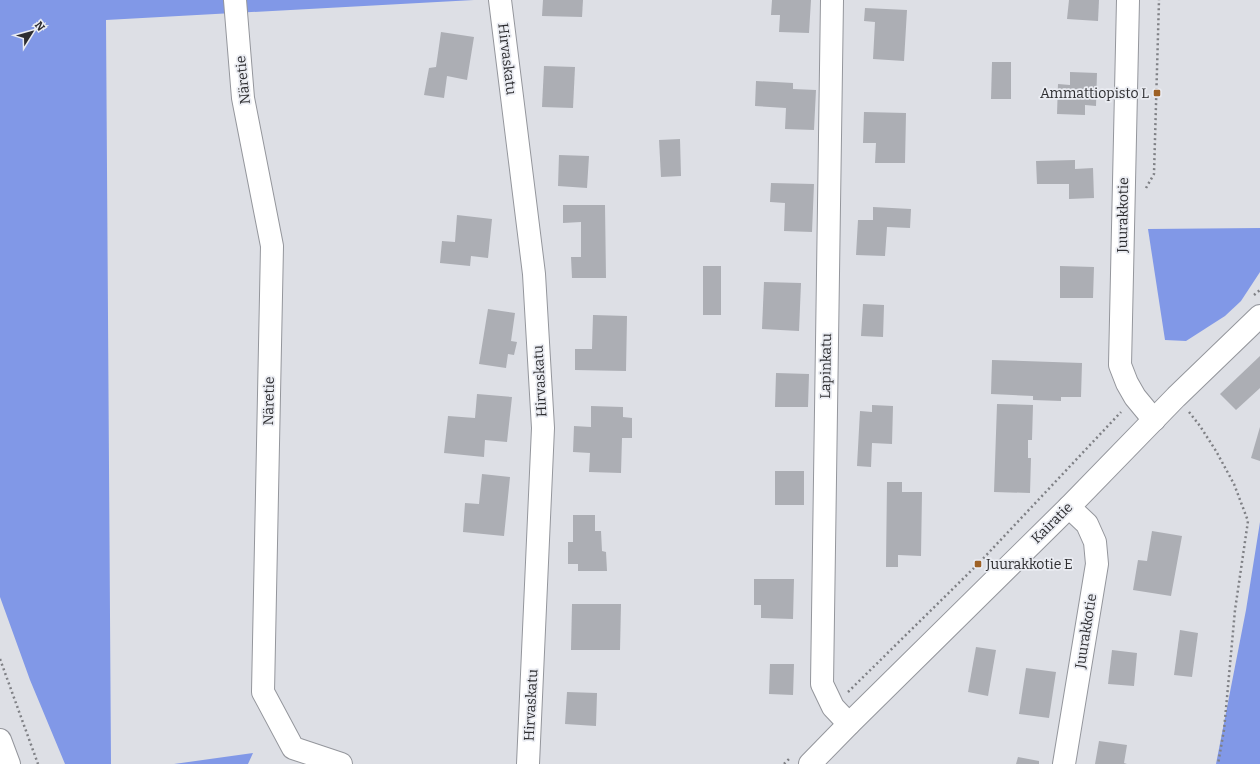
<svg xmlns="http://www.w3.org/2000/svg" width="1260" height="764" font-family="Bitter,serif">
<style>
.forest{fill:#8198e7}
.building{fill:#acaeb4}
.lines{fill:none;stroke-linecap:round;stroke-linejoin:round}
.minor-casing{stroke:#94969c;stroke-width:24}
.major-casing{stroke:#94969c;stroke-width:24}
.path{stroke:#7f8085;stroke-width:2.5;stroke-dasharray:2 3;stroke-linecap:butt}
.minor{stroke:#fff;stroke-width:22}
.major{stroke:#fff;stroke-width:22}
.poi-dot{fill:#9e6125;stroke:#eaecf2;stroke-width:1.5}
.labels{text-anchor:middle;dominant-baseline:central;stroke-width:3.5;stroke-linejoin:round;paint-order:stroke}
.street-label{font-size:14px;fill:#2d2d30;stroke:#eaecf2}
.poi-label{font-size:14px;fill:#2d2d30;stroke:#eaecf2;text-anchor:end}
</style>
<rect width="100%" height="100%" fill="#dddfe5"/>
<g class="forest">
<polygon points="0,0 474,0 106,20 111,764 65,764 30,680 0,597"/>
<polygon points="1260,228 1260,272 1241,301 1225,316 1186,341 1165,340 1148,229"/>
<polygon points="1260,522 1260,764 1216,764 1246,610"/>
<polygon points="253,753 248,764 174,764"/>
</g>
<g class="building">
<polygon points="543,0 583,0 582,17 542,16"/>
<polygon points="772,0 811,0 809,33 779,32 780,15 771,15"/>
<polygon points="1069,0 1099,0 1098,21 1067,19"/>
<polygon points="865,8 907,10 904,61 873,59 875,22 864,21"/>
<polygon points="441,32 474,37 467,80 447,76 444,98 424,95 429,68 436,67"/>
<polygon points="992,62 1011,62 1011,99 991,99"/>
<polygon points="544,66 575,67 573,108 542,107"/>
<polygon points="1070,72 1097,73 1096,106 1085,105 1085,115 1057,114 1058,84 1070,85"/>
<polygon points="756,81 793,83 793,89 816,90 814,130 785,129 786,108 755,106"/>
<polygon points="864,112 906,113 905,163 875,163 876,143 863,143"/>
<polygon points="680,139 681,176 661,177 659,140"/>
<polygon points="559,155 589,156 587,188 558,186"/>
<polygon points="1075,160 1075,169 1093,168 1094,198 1069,199 1069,184 1037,184 1036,161"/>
<polygon points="771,183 814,184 812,232 784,231 785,203 770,202"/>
<polygon points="563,205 605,205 606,278 572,278 571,257 581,257 581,222 563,223"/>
<polygon points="873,207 911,209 910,228 887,227 885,256 856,255 858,220 873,220"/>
<polygon points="457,215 492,219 488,258 471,256 470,266 440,263 442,241 455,242"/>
<rect x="703" y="266" width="18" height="49"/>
<polygon points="1060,266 1094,267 1093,298 1060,298"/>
<polygon points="764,282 801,283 799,331 762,329"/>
<polygon points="863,304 884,305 883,337 861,336"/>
<polygon points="488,309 515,313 511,341 517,342 514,355 508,354 506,368 479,364"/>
<polygon points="593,315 627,316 626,371 575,370 575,349 592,349"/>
<polygon points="1260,356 1260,388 1236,410 1220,394"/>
<polygon points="992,360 1082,363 1081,397 1061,397 1061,401 1033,400 1033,396 991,394"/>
<polygon points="776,373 809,374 808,407 775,407"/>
<polygon points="477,394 512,397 507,442 485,440 484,457 444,453 448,416 475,418"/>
<polygon points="997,404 1033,405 1032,440 1028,440 1028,458 1031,458 1030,493 994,492"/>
<polygon points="872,405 893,406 892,444 872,443 871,467 857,466 860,411 872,412"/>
<polygon points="591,406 623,407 623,417 632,418 632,438 622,438 621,473 589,472 590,453 573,452 574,426 591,427"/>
<polygon points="1260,427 1260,461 1251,458"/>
<rect x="775" y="471" width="29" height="34"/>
<polygon points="482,474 510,477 504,536 463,532 465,503 479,504"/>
<polygon points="887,482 902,482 902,492 922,492 921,556 898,555 898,567 886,567"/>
<polygon points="573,515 595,515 595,531 601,531 602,551 606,552 607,571 578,571 578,564 568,564 568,542 573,542"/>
<polygon points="1152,531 1182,536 1171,596 1133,590 1138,560 1147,561"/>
<polygon points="754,579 794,579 793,619 761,618 761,605 754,605"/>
<polygon points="572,604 621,604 620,650 571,650"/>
<polygon points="1180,630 1198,633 1192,677 1174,675"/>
<polygon points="976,647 996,650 988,696 968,692"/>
<polygon points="1112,650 1137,653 1134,686 1108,684"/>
<polygon points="770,664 794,664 793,695 769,694"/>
<polygon points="1026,668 1056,672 1049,718 1019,714"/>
<polygon points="567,692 597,693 596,726 565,724"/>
<polygon points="1099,741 1127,745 1124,763 1127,764 1095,764"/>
<polygon points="1018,757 1039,761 1039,764 1016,764"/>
</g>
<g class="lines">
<defs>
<g id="minor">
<polyline points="235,0 243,98 272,246 263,692 293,748 341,764"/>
<polyline points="500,0 534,274 543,428 528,764"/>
<polyline points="832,0 822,684 833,707 849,724"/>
<polyline points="1128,0 1120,365 1127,383 1135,397 1154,420"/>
<polyline points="0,740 9,764"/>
<polyline points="1064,764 1097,564 1095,542 1087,524 1069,507"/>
</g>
<polyline id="major" points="810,764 849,724 1069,507 1176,397 1260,316"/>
</defs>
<use href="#minor" class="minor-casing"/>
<use href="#major" class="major-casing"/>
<g class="path">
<polyline points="1146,188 1154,174 1159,0"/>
<polyline points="1254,295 1260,290"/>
<polyline points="1189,412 1200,426 1216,451 1234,484 1248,521 1235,610 1224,730 1218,764"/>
<polyline points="0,659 38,764"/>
<polyline points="848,692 978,564 1121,412"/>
<polyline points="784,764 789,759"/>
</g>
<use href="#minor" class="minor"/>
<use href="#major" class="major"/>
</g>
<g class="poi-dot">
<rect x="1153" y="89" width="8" height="8" rx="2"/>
<rect x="974" y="560" width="8" height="8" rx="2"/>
</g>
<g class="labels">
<g class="street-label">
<text transform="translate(507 59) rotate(83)">Hirvaskatu</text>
<text transform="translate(243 80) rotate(-96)">Näretie</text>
<text transform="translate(1123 215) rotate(-89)">Juurakkotie</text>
<text transform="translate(826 366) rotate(-89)">Lapinkatu</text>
<text transform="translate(540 381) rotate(-93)">Hirvaskatu</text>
<text transform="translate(269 401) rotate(-89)">Näretie</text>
<text transform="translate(1052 523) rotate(-45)">Kairatie</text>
<text transform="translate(1086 631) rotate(-81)">Juurakkotie</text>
<text transform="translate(531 705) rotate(-87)">Hirvaskatu</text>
</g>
<g class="poi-label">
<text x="1149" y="93">Ammattiopisto L</text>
<text x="986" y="564" text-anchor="start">Juurakkotie E</text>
</g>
</g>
<g transform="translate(32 32) rotate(53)" stroke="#eaecf2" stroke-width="3" paint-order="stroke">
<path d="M0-3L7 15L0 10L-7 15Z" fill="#2d2d30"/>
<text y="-6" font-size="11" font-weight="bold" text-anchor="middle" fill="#2d2d30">N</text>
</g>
</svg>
